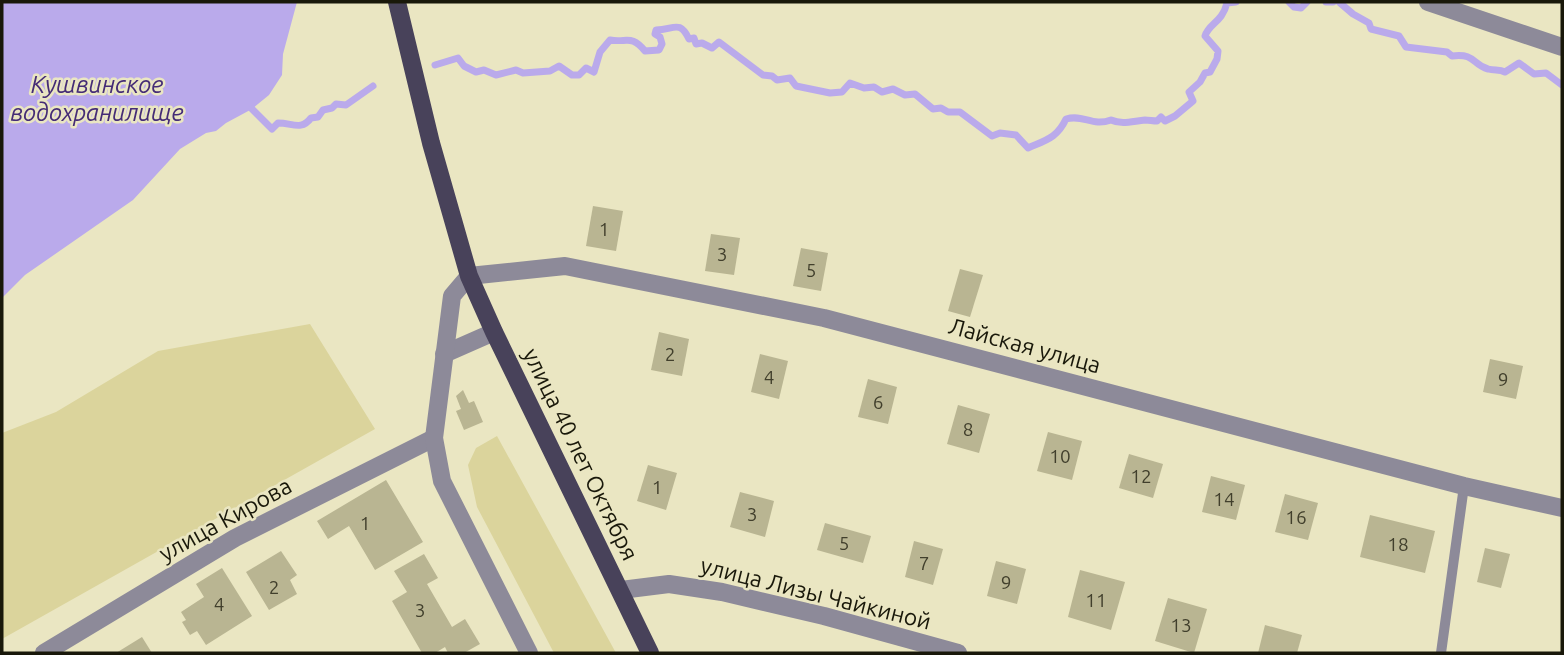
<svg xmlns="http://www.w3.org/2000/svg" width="1564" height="655" font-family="Ubuntu,sans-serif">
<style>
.green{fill:#dbd49c}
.water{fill:#baaaeb}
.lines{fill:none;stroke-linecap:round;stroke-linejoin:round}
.stream{stroke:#baaaeb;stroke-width:7}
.building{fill:#b9b592}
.service{stroke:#8d8a99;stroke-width:10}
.minor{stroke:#8d8a99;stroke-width:18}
.primary{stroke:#48425a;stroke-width:18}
.labels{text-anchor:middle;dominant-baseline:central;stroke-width:5;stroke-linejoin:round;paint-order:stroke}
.number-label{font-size:19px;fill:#413f2c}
.street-label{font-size:23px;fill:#19180a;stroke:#eae6c2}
.water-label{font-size:24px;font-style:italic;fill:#452c76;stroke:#eae6c2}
</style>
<rect width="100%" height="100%" fill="#eae6c2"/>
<g class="green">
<polygon points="310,324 375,429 2,639 2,433 56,412 158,351"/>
<polygon points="497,436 616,653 554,653 544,634 477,507 468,465 476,448"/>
</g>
<polygon class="water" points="2,2 297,2 283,54 282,75 269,95 252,109 226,123 216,131 206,133 180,149 133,200 25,275 2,298"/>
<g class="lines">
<g class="stream">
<polyline points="1289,2 1294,7 1301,8 1307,2"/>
<polyline points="1326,2 1333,2"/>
<path d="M1339,2l14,12 16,9 2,6 28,7 7,11 41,5 5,4c24,-3 20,9 36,13 7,2 11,0 17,3l14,-9 15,11 12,-1 16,12"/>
<path d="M435,65l23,-7 6,8 12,6 8,-2 12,5 20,-5 7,3 27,-2 9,-5 13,9h7l7,-7 8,4 6,-20 10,-12c17,3 21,-6 35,11l14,-1 3,-6 -2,-7 -5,-3 1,-4c18,0 23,-11 33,9l5,-1 2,6 6,-1 10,5 7,-6 44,33 9,1 5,4 13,-2 6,8 34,7 12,-1 8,-9 14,5 10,-1 8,5 11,-3 12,6 10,-1 18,15 8,-1 7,4h12l32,24 8,-3 16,2 12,13c18,-8 29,-10 38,-29 18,-5 26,8 45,1 11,5 22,1 34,0 4,0 8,1 12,1l4,-4 4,4 10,-5 18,-15 -4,-9 11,-10 5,-9 5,-1 7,-13 1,-8 -13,-15c4,-13 17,-13 22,-33l9,-1"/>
<path d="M252,109l20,20 6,-6c15,0 23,8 33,-5l7,-1 5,-7 9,-2 4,-4 10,1 27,-19"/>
</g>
</g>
<g class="building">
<polygon points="593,206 623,211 616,251 586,246"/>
<polygon points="711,234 740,238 734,275 705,271"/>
<polygon points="801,248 828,253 821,291 793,286"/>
<polygon points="960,269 983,275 970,317 948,311"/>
<polygon points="659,332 689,339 682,376 651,370"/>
<polygon points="760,354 788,361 779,399 751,392"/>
<polygon points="1490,359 1523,366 1516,399 1483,392"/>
<polygon points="868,379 897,387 888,424 858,417"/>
<polygon points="463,390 469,403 474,401 483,422 464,430 456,411 461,409 456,396"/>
<polygon points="958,405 990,414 979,453 947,444"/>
<polygon points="1048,432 1082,441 1072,480 1037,471"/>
<polygon points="1129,454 1163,464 1153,498 1119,488"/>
<polygon points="648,465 677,473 666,510 637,501"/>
<polygon points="1211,476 1245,485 1236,520 1202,512"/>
<polygon points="386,480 423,542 375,570 349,526 328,539 317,521"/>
<polygon points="740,492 774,501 765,537 730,527"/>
<polygon points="1285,494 1318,503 1308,540 1275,532"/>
<polygon points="1370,515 1435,531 1425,573 1360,557"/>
<polygon points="825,523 871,536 863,563 817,550"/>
<polygon points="914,541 943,549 933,585 905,577"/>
<polygon points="1485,548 1510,554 1501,588 1477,582"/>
<polygon points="281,551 297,575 290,580 297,594 269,610 246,572"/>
<polygon points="424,554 438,578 427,584 452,627 465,619 480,644 464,653 448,653 445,647 435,653 422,653 392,601 407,592 394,571"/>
<polygon points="996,561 1026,569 1017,604 987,596"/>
<polygon points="222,568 252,616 206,645 197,631 190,635 182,622 186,620 181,612 204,597 196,584"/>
<polygon points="1080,570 1125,582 1111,630 1068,617"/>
<polygon points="1168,598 1207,609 1194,653 1155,641"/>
<polygon points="1265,625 1302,635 1297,653 1258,653"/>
<polygon points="142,637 152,653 116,653"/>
</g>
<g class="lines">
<polyline class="service" points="1441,653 1464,486"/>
<g class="minor">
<polyline points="1428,2 1562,47"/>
<polyline points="444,354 494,332"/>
<polyline points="621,590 669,584 722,592 824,616 958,653"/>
<polyline points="44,653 235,538 434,438"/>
<polyline points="529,653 442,481 434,438 452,296 469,276 565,266 824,318 1464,486 1562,508"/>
</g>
<polyline class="primary" points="397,2 431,143 469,276 494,332 650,653"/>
</g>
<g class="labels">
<g class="number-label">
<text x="604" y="229">1</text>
<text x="722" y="254">3</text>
<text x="811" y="270">5</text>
<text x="670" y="354">2</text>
<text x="769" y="377">4</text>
<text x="1503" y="379">9</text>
<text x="878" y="402">6</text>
<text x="968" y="429">8</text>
<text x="1060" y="456">10</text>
<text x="1141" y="476">12</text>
<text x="657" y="487">1</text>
<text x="1224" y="499">14</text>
<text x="752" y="514">3</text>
<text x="1296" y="517">16</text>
<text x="365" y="523">1</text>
<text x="844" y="543">5</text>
<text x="1398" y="544">18</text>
<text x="924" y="563">7</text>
<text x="1006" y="582">9</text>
<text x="274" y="587">2</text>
<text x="1096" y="600">11</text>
<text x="219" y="604">4</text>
<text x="420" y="610">3</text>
<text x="1181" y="625">13</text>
</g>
<g class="street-label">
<text transform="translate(1025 345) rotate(15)">Лайская улица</text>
<text transform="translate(581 454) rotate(64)">улица 40 лет Октября</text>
<text transform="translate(225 519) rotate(-29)">улица Кирова</text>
<text transform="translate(816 593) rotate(14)">улица Лизы Чайкиной</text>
</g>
<g class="water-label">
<text x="97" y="84">Кушвинское<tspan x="97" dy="28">водохранилище</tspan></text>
</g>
</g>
<rect width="1564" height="655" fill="none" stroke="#19180a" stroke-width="7"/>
</svg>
